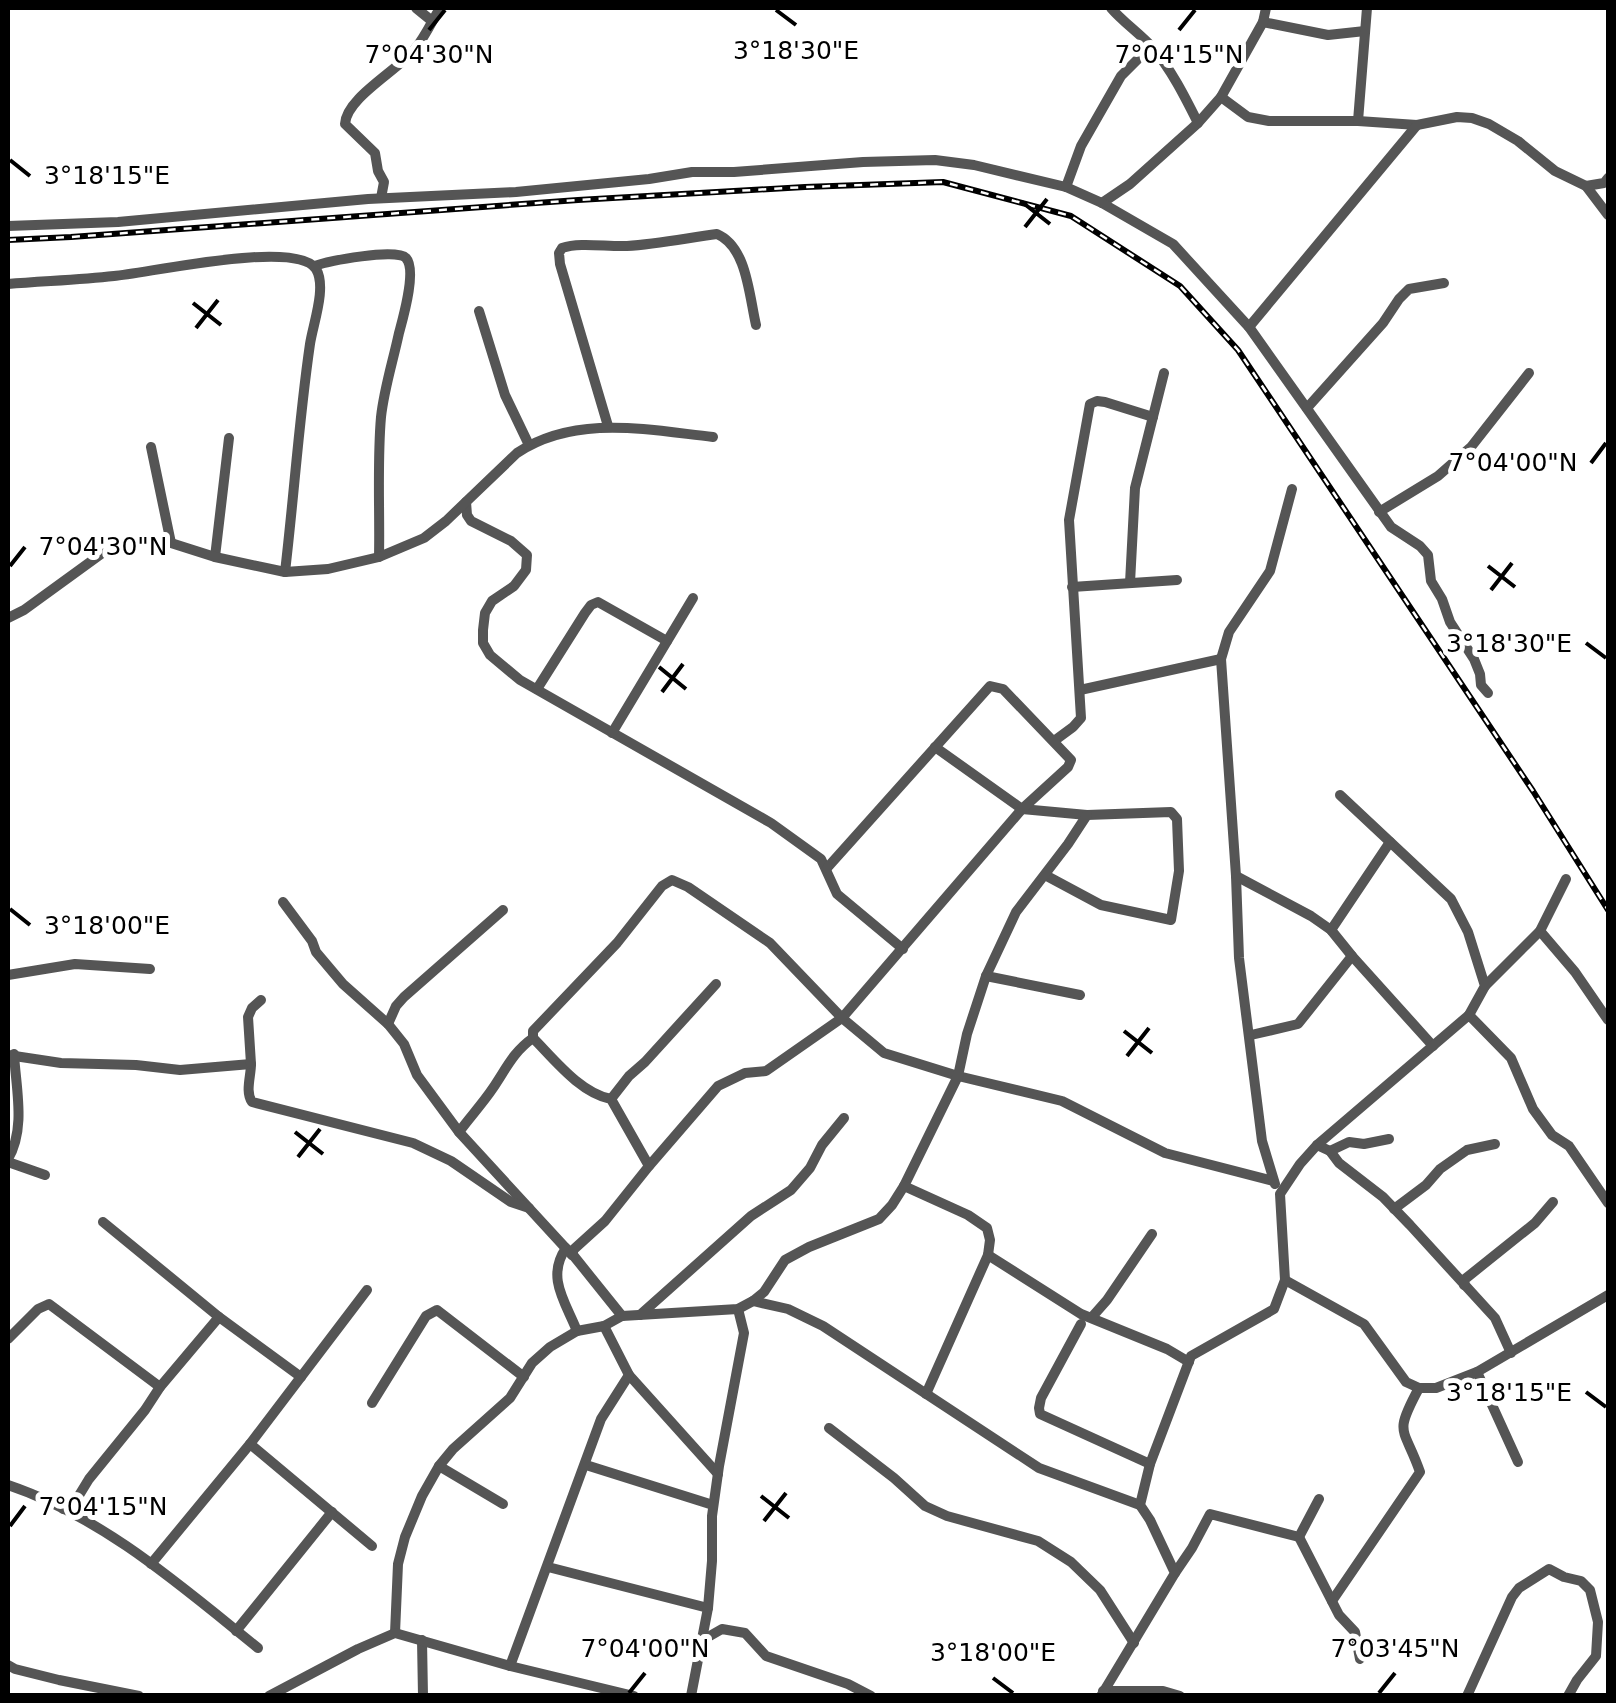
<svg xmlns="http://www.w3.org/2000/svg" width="1616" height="1703" font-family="'DejaVu Sans',sans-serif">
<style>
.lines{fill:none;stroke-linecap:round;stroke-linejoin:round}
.minor{stroke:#555;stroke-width:10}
.rail-casing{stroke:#000;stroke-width:6}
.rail{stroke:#fff;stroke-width:2.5;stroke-dasharray:8;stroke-linecap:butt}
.ticks{fill:none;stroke:#000;stroke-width:4}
.ticks-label{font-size:25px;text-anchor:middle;fill:#000;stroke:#fff;stroke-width:10;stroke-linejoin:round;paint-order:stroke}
</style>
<rect width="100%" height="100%" fill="#fff"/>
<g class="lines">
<g class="minor">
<polyline points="416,8 432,21"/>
<path d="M1111,8c12,14 28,25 41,39 19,22 33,50 46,76"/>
<polyline points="1263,22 1328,35 1365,31"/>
<polyline points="1221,97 1248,117 1269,121 1358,121 1417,125 1457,117 1472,118 1489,124 1518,141 1555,171 1586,186 1608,215"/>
<polyline points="1358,121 1367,8"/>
<polyline points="1586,186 1604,183 1608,178"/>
<polyline points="1066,187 1081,146 1121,76 1151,46"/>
<path d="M381,198l3,-16 -6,-11 -3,-18 -30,-29c1,-26 52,-53 70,-75 10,-12 17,-28 25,-41"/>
<polyline points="1102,203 1130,184 1198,123 1221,97 1263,22 1266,8"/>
<polyline points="8,226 118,222 368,199 516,192 649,179 692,172 734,172 863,162 935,160 974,165 1066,187 1102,203 1173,244 1249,327 1391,527 1420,546 1428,555 1431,581 1442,599 1450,622 1474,659 1480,674 1481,685 1488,693"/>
<path d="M315,266c13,-5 81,-18 91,-8 11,12 -3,60 -7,75 -6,28 -15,56 -18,84 -4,46 -1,94 -2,140"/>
<path d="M8,284c35,-3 71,-4 106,-8 35,-3 183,-37 202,-7 11,18 -3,55 -6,75 -11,75 -16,152 -25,228"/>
<polyline points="479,311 505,395 529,445"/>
<polyline points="1249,327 1417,125"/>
<polyline points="1307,408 1383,323 1399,299 1409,289 1444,283"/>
<path d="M608,426l-48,-162 -1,-11 3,-5c18,-6 45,-1 65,-2 30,-2 60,-8 90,-12 30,13 32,61 39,91"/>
<polyline points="151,447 171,543"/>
<polyline points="466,502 467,515 471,521 511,541 527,555 526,570 514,586 492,601 485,613 483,630 483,643 490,655 520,680 771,823 821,859 837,894 903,949"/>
<polyline points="1379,512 1438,476 1471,447 1529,373"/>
<polyline points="215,557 229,438"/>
<polyline points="1130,583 1135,488 1164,373"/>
<polyline points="1072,587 1177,580"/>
<path d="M8,618l16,-8 84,-61 38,-8 25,2 44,14 70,15 43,-3 51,-12 45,-19 22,-17 71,-68c59,-39 131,-23 196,-16"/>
<polyline points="537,689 585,613 591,605 598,602 667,641"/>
<polyline points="1080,690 1221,659"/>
<polyline points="612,733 693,598"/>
<polyline points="1054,741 1073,727 1081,718 1069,520 1090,404 1097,401 1105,402 1153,417"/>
<polyline points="935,747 1022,809 1087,815 1171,812 1177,819 1179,871 1171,920 1101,905 1045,875"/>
<polyline points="1340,795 1451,899 1468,932 1485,986 1469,1015"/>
<polyline points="1236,876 1311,916 1331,930 1352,956 1433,1046"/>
<polyline points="283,902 312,941 316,952 343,984 388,1024 404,1044 417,1075 459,1132 572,1255"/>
<polyline points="1331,930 1390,842"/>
<polyline points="1540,931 1575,972 1608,1020"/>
<polyline points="8,975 75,964 150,969"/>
<polyline points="986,976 1080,995"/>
<polyline points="1485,986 1540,931 1566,879"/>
<polyline points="388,1024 396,1006 404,997 503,910"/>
<polyline points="1251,1035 1298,1024 1352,956"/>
<path d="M533,1038c21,21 47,55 78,61l38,67"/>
<path d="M8,1055l53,8 75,2 44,5 71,-6c0,12 -6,28 1,38l161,41 38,18 60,41 18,6"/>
<polyline points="251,1064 248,1017 252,1008 261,1000"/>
<polyline points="611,1099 629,1076 645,1062 716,984"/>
<path d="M459,1132c11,-15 24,-29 34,-44 13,-19 20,-36 40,-50v-7l84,-88 45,-57 10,-6 16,7 82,56 72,75 42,35 74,23 104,25 103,52 108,28"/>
<polyline points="1317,1145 1330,1151 1339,1163 1383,1197 1410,1225 1495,1318 1511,1353"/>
<polyline points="1330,1151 1349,1142 1364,1144 1389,1139"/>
<path d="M8,1159c18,-31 8,-70 6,-105"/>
<polyline points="8,1162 45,1175"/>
<polyline points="1275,1184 1262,1141 1239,958 1236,876 1221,659 1229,632 1270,571 1292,489"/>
<polyline points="904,1186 958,1076 967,1034 986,976 1016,912 1068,844 1087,815"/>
<polyline points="1394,1209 1426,1185 1440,1169 1467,1150 1495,1144"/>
<polyline points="103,1222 219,1317"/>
<path d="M566,1248c-20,29 -1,53 11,83"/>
<polyline points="988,1255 1081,1314 1167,1349 1189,1362"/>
<polyline points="1285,1280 1364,1324 1406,1382 1419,1388 1436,1388 1477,1372 1608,1295"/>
<polyline points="1464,1285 1465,1279 1535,1223 1553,1202"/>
<polyline points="753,1301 788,1309 823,1326 1039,1468 1140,1505"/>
<polyline points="640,1315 751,1216 791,1190 810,1168 822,1145 844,1118"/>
<polyline points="622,1316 573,1255 573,1250 605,1221 649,1166 718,1086 745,1073 766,1071 842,1018 1022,809 1068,767 1071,760 1003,689 990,686 827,868"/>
<polyline points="1092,1317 1107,1300 1152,1234"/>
<polyline points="1081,1324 1041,1398 1039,1408 1040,1414 1150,1464"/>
<polyline points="604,1326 629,1375 718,1474"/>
<polyline points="8,1339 38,1309 49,1304 160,1387"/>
<polyline points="1477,1372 1518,1462"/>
<polyline points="372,1403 426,1316 437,1310 524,1377"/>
<polyline points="829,1428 894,1478 925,1506 947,1516 1038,1541 1071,1562 1100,1590 1134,1643"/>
<polyline points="250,1444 372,1546"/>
<polyline points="586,1465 713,1505"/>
<polyline points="439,1466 503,1504"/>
<path d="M8,1485c95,32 173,101 250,163"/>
<polyline points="63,1509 78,1497 89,1479 145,1410 160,1387 219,1317 301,1377"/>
<polyline points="1299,1537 1339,1615 1355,1632 1360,1659"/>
<polyline points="151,1564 250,1444 367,1290"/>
<polyline points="548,1567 708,1608"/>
<polyline points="1175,1573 1192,1548 1210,1514 1299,1537 1319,1499"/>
<path d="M1332,1601l88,-129c-16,-46 -27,-36 -1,-84"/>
<polyline points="236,1631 332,1512"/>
<polyline points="395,1633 398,1564 405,1537 422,1496 439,1466 453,1449 510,1398 532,1363 550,1347 577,1331 604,1326 622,1316 738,1309 753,1301 764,1292 785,1260 809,1247 879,1219 892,1205 904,1186 968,1215 987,1228 990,1240 988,1255 926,1394"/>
<polyline points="422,1640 423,1696"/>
<polyline points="701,1641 722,1629 745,1633 766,1656 848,1684 871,1696"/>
<polyline points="8,1665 15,1669 59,1680 139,1696"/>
<polyline points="510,1666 601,1419 629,1375"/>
<polyline points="1103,1691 1163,1691 1180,1696"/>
<polyline points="269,1696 358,1649 395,1633 510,1666 634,1696"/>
<polyline points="691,1696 708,1608 712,1561 712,1516 719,1466 744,1333 738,1309"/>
<polyline points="1101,1696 1175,1573 1150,1520 1140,1505 1150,1464 1191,1356 1274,1309 1285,1280 1280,1194 1300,1164 1317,1145 1469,1015 1511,1058 1533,1109 1552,1135 1569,1146 1608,1203"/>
<polyline points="1467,1696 1512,1597 1519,1588 1549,1569 1564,1577 1581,1581 1590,1590 1598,1622 1596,1656 1577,1680 1568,1696"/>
</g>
<defs>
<polyline id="rail" points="8,240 71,237 578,200 805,187 943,182 1071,216 1180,286 1238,350 1533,791 1608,910"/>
</defs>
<use href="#rail" class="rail-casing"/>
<use href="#rail" class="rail"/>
</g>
<path class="ticks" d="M776,10l20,15M429,30l16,-20M1179,30l16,-20M10,160l20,16M1022,202l28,22M1025,227l22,-28M193,303l28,22M196,328l22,-28M1591,463l15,-20M10,566l15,-19M1488,566l27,21M1491,590l21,-27M1586,643l20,15M659,667l27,22M662,692l21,-28M10,909l20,16M1124,1031l28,22M1127,1056l22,-28M295,1132l28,22M298,1157l22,-28M1586,1392l20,15M761,1496l28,22M764,1521l22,-28M10,1526l15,-20M993,1678l20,15M629,1693l16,-20M1379,1693l16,-20"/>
<g class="ticks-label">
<text x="796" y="59">3°18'30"E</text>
<text x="429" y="63">7°04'30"N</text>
<text x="1179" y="63">7°04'15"N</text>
<text x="107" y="184">3°18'15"E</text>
<text x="1513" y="471">7°04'00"N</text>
<text x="103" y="555">7°04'30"N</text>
<text x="1509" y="652">3°18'30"E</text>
<text x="107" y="934">3°18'00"E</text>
<text x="1509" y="1401">3°18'15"E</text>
<text x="103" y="1515">7°04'15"N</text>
<text x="645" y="1657">7°04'00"N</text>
<text x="1395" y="1657">7°03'45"N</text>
<text x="993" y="1661">3°18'00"E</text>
</g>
<rect width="1616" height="1703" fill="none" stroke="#000000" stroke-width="20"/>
</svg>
